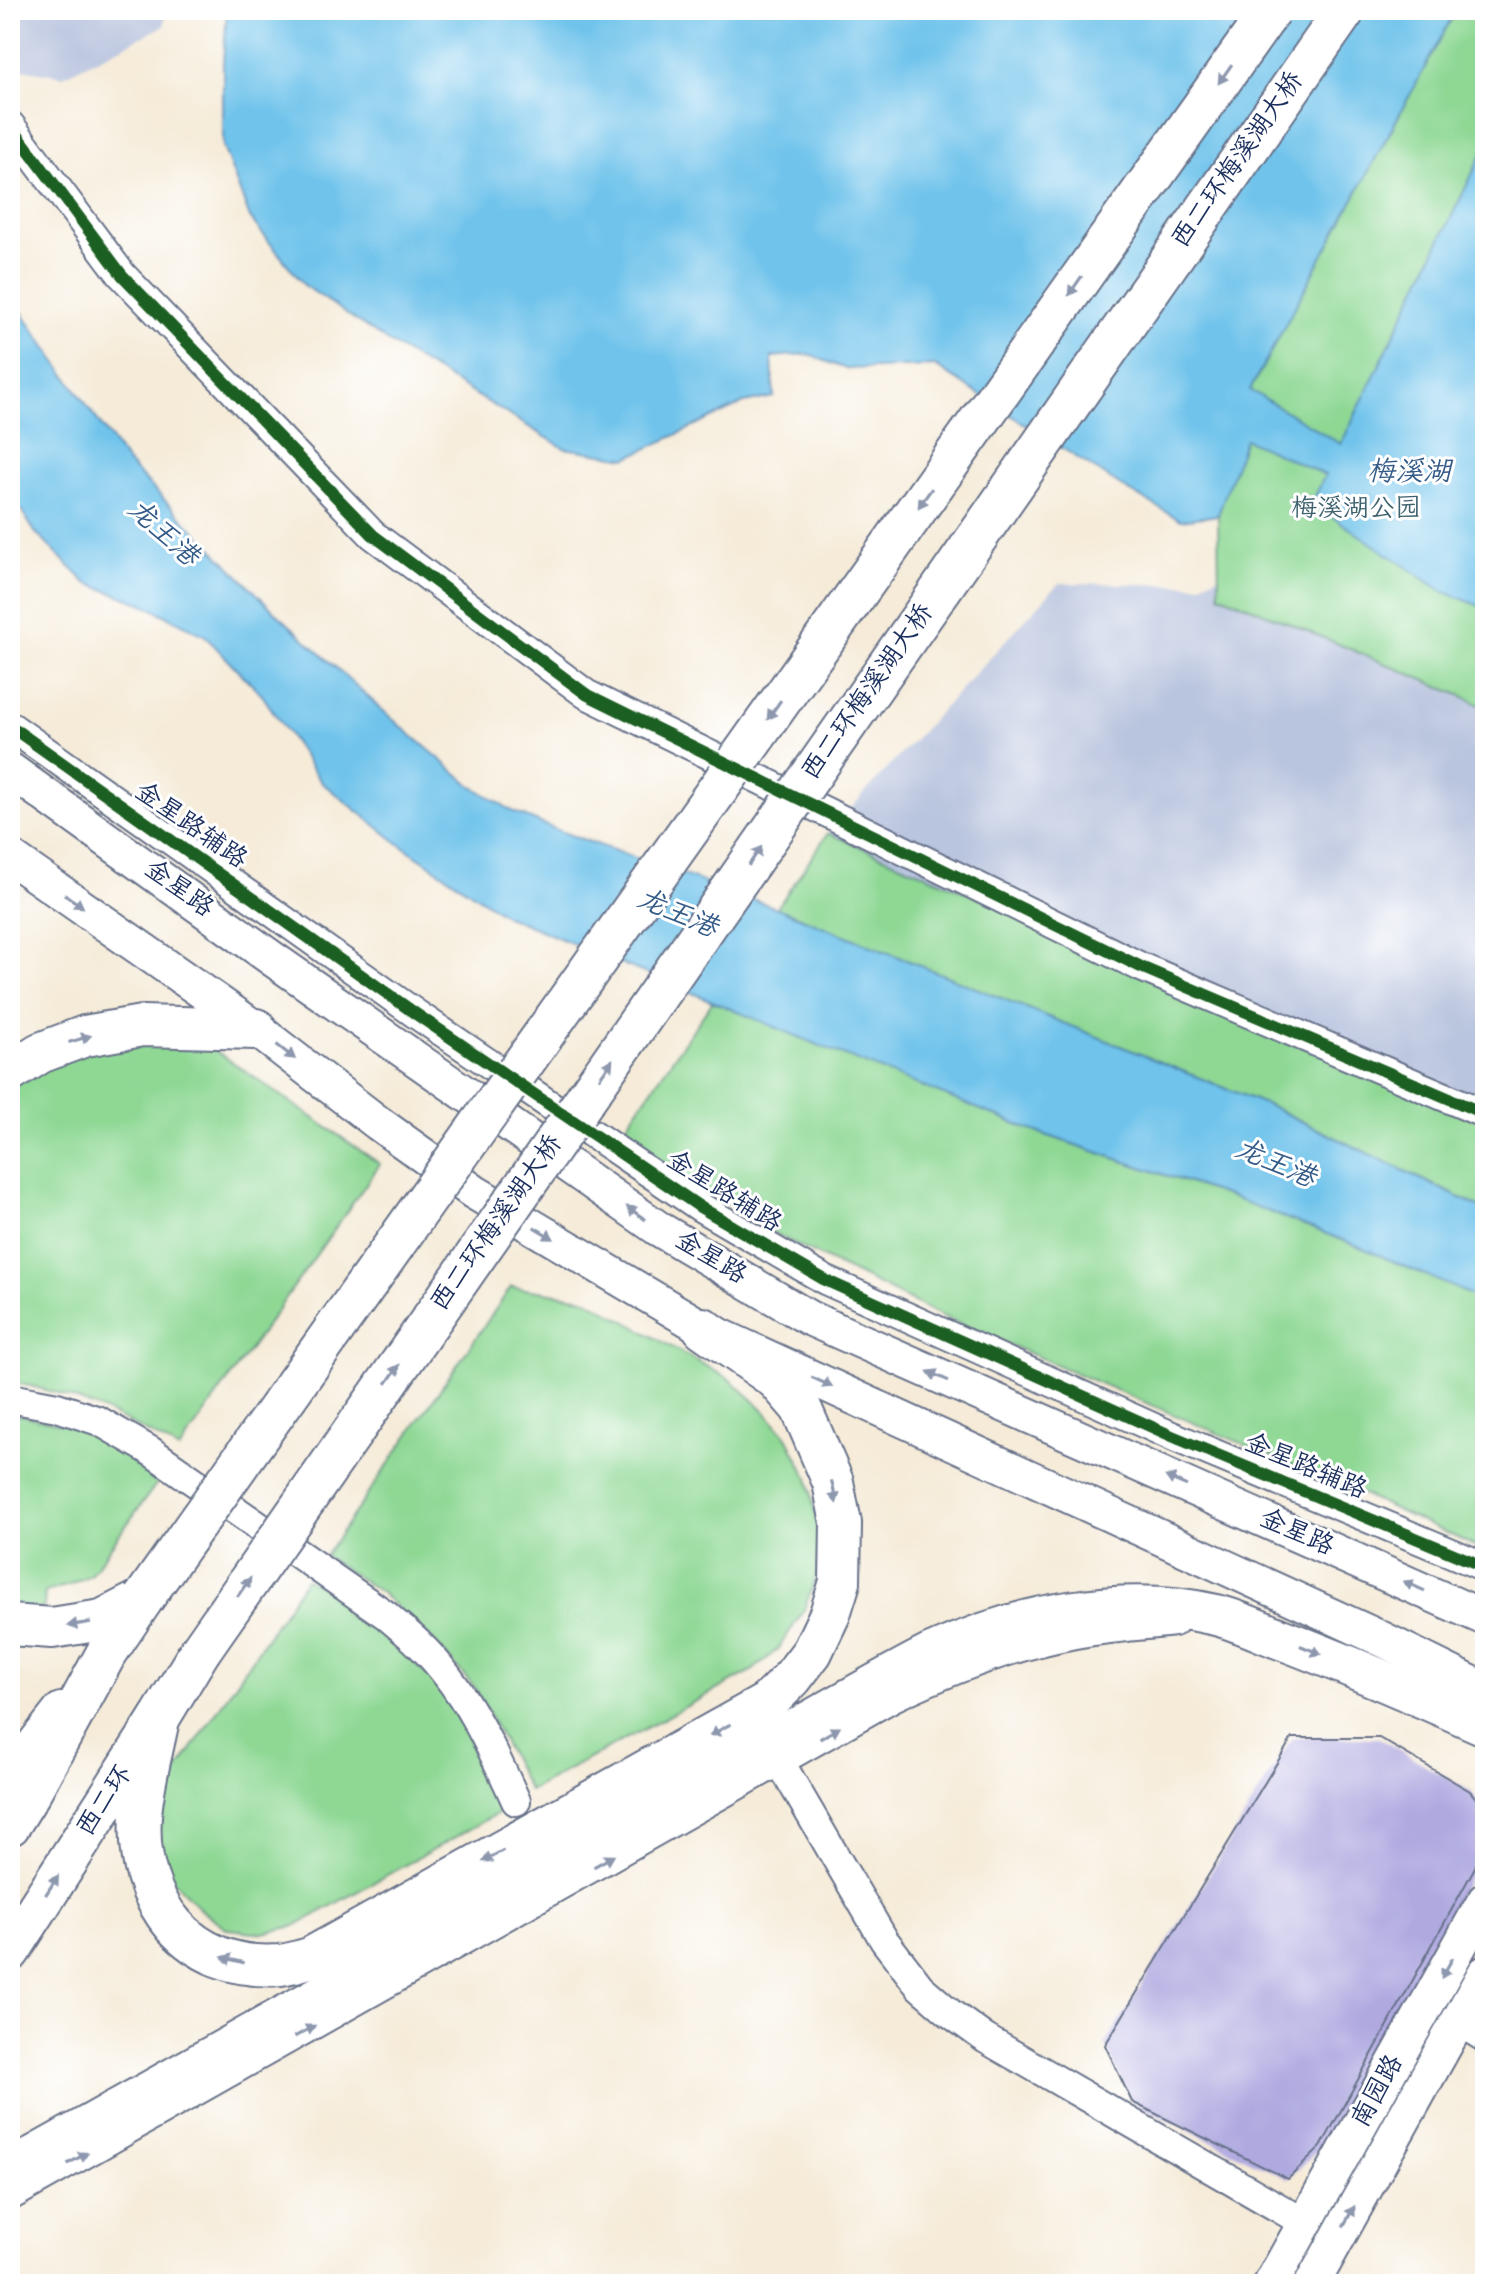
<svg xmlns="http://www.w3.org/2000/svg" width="1495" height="2294" font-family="Dekko,'LXGW WenKai TC',sans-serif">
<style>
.industrial{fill:#b9c4de}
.green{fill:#8ed894;stroke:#548479;stroke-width:2}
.water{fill:#6fc3eb;stroke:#4579a4;stroke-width:2}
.building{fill:#afa9e0}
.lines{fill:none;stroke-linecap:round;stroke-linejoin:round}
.minor-casing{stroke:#677189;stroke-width:32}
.major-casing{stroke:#677189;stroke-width:38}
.highway-casing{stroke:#677189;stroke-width:44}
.minor{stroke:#fff;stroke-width:28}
.major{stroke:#fff;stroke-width:34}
.highway{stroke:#fff;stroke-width:40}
.highway-bridge-casing{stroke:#677189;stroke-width:44;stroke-linecap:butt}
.highway-bridge{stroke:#fff;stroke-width:40}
.cycleway-casing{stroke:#fff;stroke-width:17}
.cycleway{stroke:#1b5e20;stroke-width:12}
.oneway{fill:#8d97ae}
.labels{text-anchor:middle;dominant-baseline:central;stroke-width:6;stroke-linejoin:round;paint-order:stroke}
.street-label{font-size:26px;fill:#1b2f5e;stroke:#fff}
.park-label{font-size:26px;fill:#3e626e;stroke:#fff}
.water-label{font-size:28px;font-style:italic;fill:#345b88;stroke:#fff}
</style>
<rect width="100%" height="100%" fill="#fff"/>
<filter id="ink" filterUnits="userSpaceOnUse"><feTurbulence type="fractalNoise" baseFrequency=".0125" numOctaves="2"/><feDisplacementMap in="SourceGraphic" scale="16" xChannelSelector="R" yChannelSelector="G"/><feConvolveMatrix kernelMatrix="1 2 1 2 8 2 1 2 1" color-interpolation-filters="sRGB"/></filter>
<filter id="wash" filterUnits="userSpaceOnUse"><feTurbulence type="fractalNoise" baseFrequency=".006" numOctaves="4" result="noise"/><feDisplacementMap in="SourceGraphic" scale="32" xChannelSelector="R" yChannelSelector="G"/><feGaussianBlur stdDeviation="1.8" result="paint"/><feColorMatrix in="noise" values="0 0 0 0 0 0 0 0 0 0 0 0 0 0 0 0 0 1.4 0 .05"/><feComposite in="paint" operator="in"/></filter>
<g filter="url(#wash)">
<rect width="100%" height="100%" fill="#f5ebd8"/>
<g class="industrial">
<polygon points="10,10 166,10 164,26 63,76 10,67"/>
<polygon points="1245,562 1485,675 1485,1114 828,833 1059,583 1200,585"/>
</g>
<g class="green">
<polygon points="1456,10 1485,10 1485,708 1467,698 1219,594 1218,515 1244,438 1250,390"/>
<polygon points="828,833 1485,1114 1485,1210 1272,1107 777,908"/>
<polygon points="713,1001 1034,1131 1231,1197 1358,1246 1485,1301 1485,1551 1366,1496 946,1318 779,1236 619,1136"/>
<path d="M142,1035l71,14 167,115 -201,286c-54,-31 -107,-58 -169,-68v-291l22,-25z"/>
<polygon points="511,1287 584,1298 731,1380 762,1408 787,1437 808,1478 818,1526 819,1570 803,1612 777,1650 752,1671 529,1791 474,1686 431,1639 380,1592 325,1556"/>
<polygon points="10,1413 75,1427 126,1454 160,1479 90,1575 69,1585 45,1592 44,1607 29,1612 10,1608"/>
<polygon points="306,1579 333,1592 382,1633 439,1686 479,1747 502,1811 295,1926 263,1933 228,1929 201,1910 173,1880 155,1837 162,1793"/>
</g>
<g class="water">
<polygon points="227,10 1456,10 1250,390 1341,444 1485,148 1485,608 1442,591 1312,503 1325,475 1245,439 1218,515 1181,520 1127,490 935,366 846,369 807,354 772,357 774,397 744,403 627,458 564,448 388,342 304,285 250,218 223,147 223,63"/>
<polygon points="10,291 25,317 127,462 272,609 390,717 472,786 514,812 562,832 777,908 1272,1107 1485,1210 1485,1301 1358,1246 1231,1197 1034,1131 828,1049 506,916 398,843 321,782 262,695 204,635 143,604 86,583 35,532 10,492"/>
</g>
<g id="blocks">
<polygon class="building" points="1292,1738 1379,1738 1470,1791 1485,1809 1485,1849 1321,2147 1288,2179 1132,2102 1105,2045"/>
</g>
</g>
<g filter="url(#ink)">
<use href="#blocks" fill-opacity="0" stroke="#677189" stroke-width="2"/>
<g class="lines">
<defs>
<g id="minor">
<polyline points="10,125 122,275 373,535 586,694 1141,967 1485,1114"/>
<polyline points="10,726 416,1014 700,1207 825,1280 1172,1436 1485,1567"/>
<path d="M10,1398l47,9 42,14 50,29 237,165c11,10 23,19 33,29 45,43 72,102 97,157"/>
<polyline points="780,1762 884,1940 920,1987 950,2013 986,2039 1305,2223"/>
<polyline points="1458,2021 1485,2038"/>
<path d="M10,2196l883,-499c59,-28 118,-51 182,-63 33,-6 66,-8 99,-12"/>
</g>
<g id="major">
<polyline points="10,770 270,957 659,1229 809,1318 1485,1618"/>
<polyline points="10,857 256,1029 378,1123 474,1192 703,1328 1384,1640 1485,1690"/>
<polyline points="10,1775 61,1710"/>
<polyline points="1271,2284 1485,1900"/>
<polyline points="1312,2284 1485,1973"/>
</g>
<g id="highway">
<polyline points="10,1072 40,1053 85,1036 142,1026 256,1029"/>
<polyline points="10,1625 52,1628 102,1620 143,1599"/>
<path d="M159,1719c-6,31 -16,66 -18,97 -6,86 48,156 139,149 10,-1 21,-5 30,-7l457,-255 25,-25 20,-26 18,-38 10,-32 1,-59 -8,-41 -32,-74 -25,-29 -73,-51"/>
<polyline points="10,1825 30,1793 106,1654 143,1599"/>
<polyline points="10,1951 159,1719 200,1651"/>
<path d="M10,2170l868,-487c18,-10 36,-20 54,-29 85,-39 191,-61 284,-39 21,5 42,15 62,23 70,26 139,57 207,87"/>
</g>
</defs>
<use href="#minor" class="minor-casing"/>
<use href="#major" class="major-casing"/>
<use href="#highway" class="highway-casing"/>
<use href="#minor" class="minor"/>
<use href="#major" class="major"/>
<use href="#highway" class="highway"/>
<defs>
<g id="highway-bridge">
<polyline points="143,1599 1271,10"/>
<polyline points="200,1651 1345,10"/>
</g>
</defs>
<use href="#highway-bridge" class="highway-bridge-casing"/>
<use href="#highway-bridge" class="highway-bridge"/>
<defs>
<g id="cycleway">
<polyline points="10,125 122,275 373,535 586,694 1141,967 1485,1114"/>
<polyline points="10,726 416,1014 700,1207 825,1280 1172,1436 1485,1567"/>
</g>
</defs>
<use href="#cycleway" class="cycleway-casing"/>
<use href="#cycleway" class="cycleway"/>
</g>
<defs><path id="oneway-solid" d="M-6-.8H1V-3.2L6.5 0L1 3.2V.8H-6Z" transform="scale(2)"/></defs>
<g class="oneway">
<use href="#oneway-solid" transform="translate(1225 74) rotate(125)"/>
<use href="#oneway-solid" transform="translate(1075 286) rotate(125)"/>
<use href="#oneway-solid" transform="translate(925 498) rotate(125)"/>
<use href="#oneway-solid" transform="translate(774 710) rotate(125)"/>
<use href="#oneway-solid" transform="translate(755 856) rotate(-55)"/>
<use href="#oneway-solid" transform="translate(74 901) rotate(35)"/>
<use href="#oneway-solid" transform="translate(80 1039) rotate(-17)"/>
<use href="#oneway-solid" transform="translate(286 1052) rotate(38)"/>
<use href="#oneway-solid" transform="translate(606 1069) rotate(-55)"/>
<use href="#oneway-solid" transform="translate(636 1213) rotate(-145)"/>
<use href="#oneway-solid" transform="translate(544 1233) rotate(31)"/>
<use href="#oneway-solid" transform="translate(393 1374) rotate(-55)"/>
<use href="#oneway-solid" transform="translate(938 1376) rotate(-156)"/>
<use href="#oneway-solid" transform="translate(822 1382) rotate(25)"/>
<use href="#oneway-solid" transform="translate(1176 1481) rotate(-156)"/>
<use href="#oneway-solid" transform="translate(834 1492) rotate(78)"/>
<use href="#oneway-solid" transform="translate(1414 1586) rotate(-156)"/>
<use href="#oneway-solid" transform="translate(244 1587) rotate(-55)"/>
<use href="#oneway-solid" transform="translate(79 1624) rotate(171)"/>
<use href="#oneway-solid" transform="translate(1311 1650) rotate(22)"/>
<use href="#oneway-solid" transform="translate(720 1730) rotate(151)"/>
<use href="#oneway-solid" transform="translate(830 1733) rotate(-30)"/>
<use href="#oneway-solid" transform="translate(493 1856) rotate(151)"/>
<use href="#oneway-solid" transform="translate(604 1861) rotate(-29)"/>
<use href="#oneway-solid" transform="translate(52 1885) rotate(-57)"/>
<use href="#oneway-solid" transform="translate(233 1960) rotate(-166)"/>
<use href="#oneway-solid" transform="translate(1447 1968) rotate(119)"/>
<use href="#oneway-solid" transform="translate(305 2031) rotate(-29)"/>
<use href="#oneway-solid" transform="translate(78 2158) rotate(-29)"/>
<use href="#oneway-solid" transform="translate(1349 2216) rotate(-61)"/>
</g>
</g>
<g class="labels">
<g class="street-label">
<text transform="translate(1239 161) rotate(-55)">西二环梅溪湖大桥</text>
<text transform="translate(869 693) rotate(-55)">西二环梅溪湖大桥</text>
<text transform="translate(190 827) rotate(35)">金星路辅路</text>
<text transform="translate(178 890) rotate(36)">金星路</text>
<text transform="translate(723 1193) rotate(32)">金星路辅路</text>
<text transform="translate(498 1224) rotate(-55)">西二环梅溪湖大桥</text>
<text transform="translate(710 1259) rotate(31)">金星路</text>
<text transform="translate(1305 1468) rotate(23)">金星路辅路</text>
<text transform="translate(1296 1534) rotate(24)">金星路</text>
<text transform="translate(106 1802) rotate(-57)">西二环</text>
<text transform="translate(1379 2092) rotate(-61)">南园路</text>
</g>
<g class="park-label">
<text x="1356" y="510">梅溪湖公园</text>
</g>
<g class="water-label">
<text x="1409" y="475">梅溪湖</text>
<text transform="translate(161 535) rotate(42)">龙王港</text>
<text transform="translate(676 916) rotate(23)">龙王港</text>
<text transform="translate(1274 1166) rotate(23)">龙王港</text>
</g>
</g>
<rect width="1495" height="2294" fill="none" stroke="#fff" stroke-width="40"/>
</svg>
